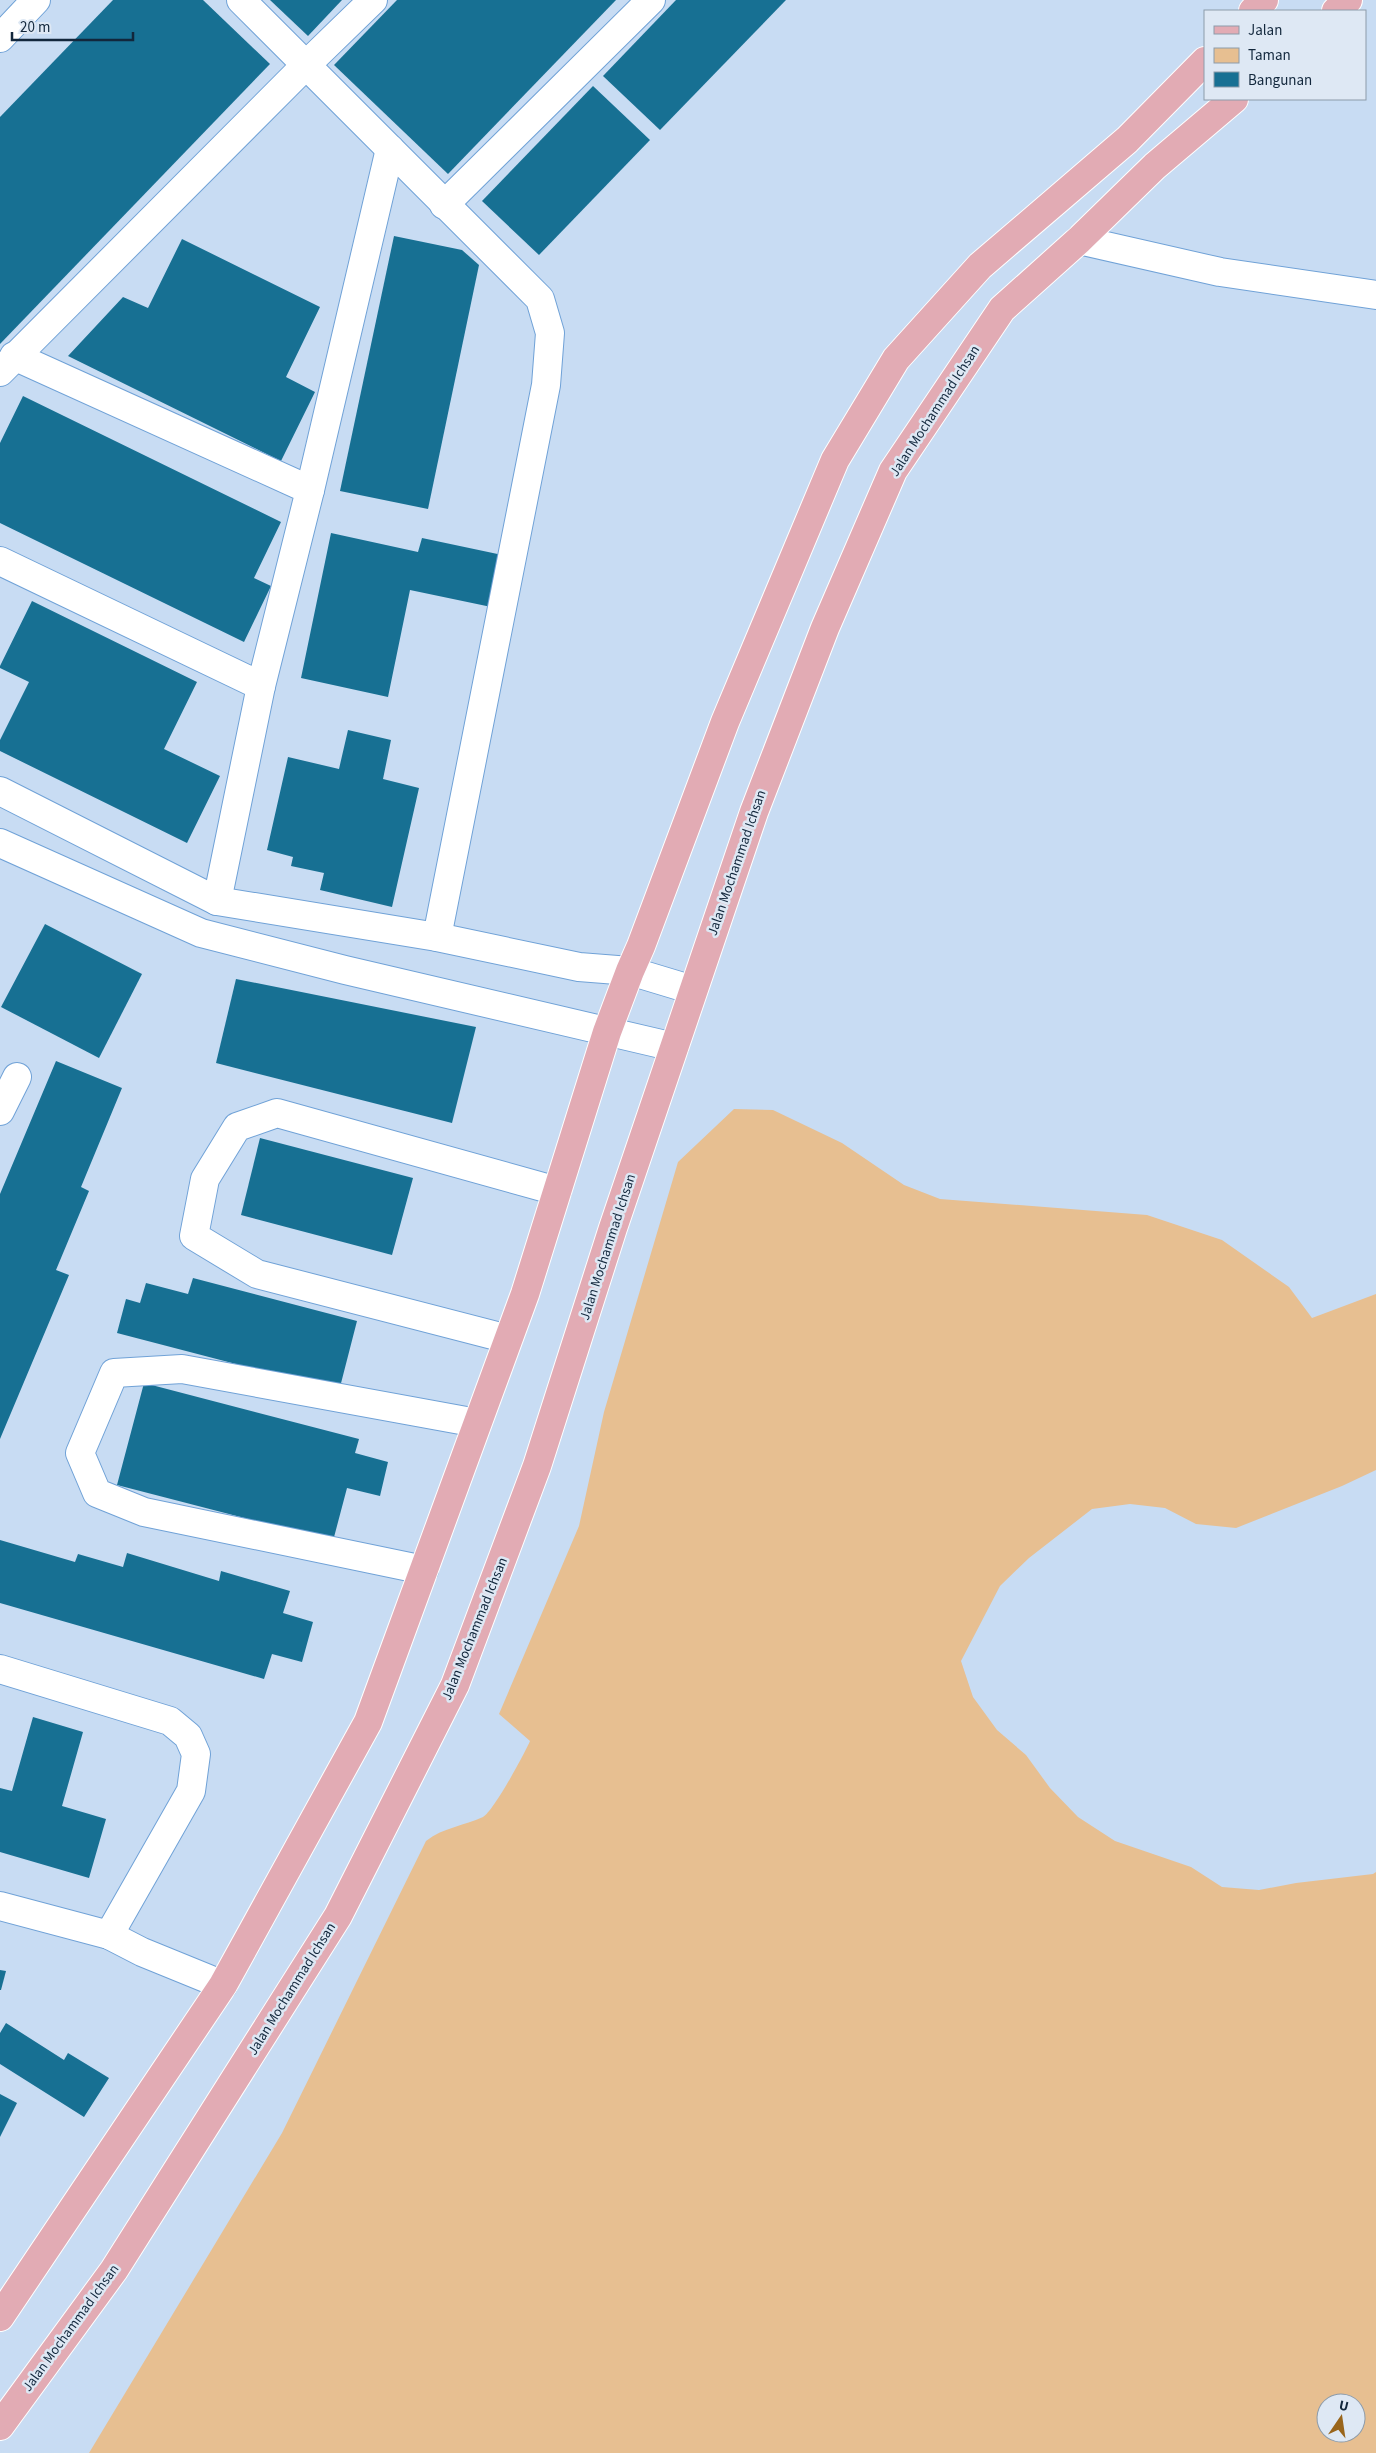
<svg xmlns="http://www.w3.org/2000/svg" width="1376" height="2453" font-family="'Source Sans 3',sans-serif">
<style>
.green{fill:#e7bf91;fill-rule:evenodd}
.building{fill:#177093}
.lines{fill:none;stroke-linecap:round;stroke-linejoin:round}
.minor-casing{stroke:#70a2d7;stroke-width:30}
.major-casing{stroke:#fff;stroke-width:30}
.minor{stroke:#fff;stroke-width:28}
.major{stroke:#e2abb4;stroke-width:28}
.labels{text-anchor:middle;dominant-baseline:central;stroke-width:5;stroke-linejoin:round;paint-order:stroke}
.street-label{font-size:14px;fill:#12273c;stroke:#dee8f4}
</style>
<rect width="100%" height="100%" fill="#c8dcf3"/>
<path class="green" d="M734,1109l39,1 69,33 62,42 36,14 207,16 75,25 67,47 23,31 64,-24v176l-34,16 -106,42 -40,-4 -31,-16 -35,-4 -38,5 -63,49 -29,28 -39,75 12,36 24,33 29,25 24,33 28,29 37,24 76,26 31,20 37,3 37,-7 77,-9 3,-2v581h-1287l193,-320 144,-292c18,-14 38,-15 57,-24 10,-5 42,-64 47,-76l-31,-27 80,-188 25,-114 74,-250zM1326,2403h30v30h-30z"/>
<g class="building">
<polygon points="113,0 203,0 270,64 0,344 0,117"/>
<polygon points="270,0 342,0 308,36"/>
<polygon points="397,0 616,0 448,174 334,65"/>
<polygon points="676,0 786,0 660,130 603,76"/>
<polygon points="593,86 650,140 539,255 482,201"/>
<polygon points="394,236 462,250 479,265 428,509 340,491"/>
<polygon points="182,239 320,307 286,377 315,392 281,461 68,356 123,297 148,308"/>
<polygon points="23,396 281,522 254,578 271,586 244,642 0,523 0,443"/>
<polygon points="331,533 418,552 422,538 507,556 496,608 410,590 388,697 301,678"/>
<polygon points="32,601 197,682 164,749 220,776 187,843 0,751 0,740 29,682 0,668 0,666"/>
<polygon points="348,730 391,740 383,779 419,788 392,907 320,890 324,873 291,866 293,857 267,850 288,757 339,769"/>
<polygon points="45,924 142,974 99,1058 1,1007"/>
<polygon points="236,979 476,1027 452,1123 216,1063"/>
<polygon points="56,1061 122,1088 81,1187 89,1191 56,1270 69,1275 0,1439 0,1194"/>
<polygon points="260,1138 413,1178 392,1255 241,1215"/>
<polygon points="193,1278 357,1321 339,1391 117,1333 126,1299 140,1303 146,1283 188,1294"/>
<polygon points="144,1383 359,1439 355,1453 388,1462 380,1496 347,1488 333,1541 117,1485"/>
<polygon points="0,1540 75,1562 78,1554 123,1567 127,1553 219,1581 221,1571 290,1591 283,1613 313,1622 302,1662 272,1654 264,1679 0,1603"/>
<polygon points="33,1717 83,1732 62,1806 106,1819 89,1878 0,1852 0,1788 12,1791"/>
<polygon points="0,1970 6,1971 1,1990 0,1990"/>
<polygon points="6,2023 64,2060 68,2053 109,2078 84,2117 0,2064 0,2033"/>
<polygon points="0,2094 17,2103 0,2137"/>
</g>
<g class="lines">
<defs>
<g id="minor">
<polyline points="241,0 540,299 550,333 546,385 437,937"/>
<polyline points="0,38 36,0"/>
<polyline points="444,205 651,0"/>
<polyline points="1079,240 1220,272 1376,295"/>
<polyline points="0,372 305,66 373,0"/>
<polyline points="310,490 390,149"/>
<polyline points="0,561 261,686 310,490 14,356"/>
<polyline points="0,791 217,901 437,937 579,967 630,971 693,990"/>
<polyline points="0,843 201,933 345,970 674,1047"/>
<polyline points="217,901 261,686"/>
<polyline points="0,1111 17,1077"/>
<polyline points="508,1339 257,1274 194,1236 205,1179 237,1127 277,1113 557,1191"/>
<polyline points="424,1570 144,1512 97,1493 80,1453 114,1373 182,1369 477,1423"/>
<polyline points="0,1669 170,1721 188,1736 196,1754 191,1791 109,1935"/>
<polyline points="0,1906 109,1935 142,1952 223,1985"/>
</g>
<g id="major">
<polyline points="1253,11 1264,0"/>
<polyline points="1336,11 1348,0"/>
<polyline points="0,2317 223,1985 368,1722 525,1294 607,1032 630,971 641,946 725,722 835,460 896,359 980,266 1127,140 1205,61"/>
<polyline points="0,2426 114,2270 338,1916 455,1685 537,1466 613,1228 754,812 825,628 893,471 1002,309 1079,240 1155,166 1234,99"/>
</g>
</defs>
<use href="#minor" class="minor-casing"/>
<use href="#major" class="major-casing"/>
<use href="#minor" class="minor"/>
<use href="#major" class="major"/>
</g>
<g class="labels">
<g class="street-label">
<text transform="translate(935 411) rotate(-57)">Jalan Mochammad Ichsan</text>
<text transform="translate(737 863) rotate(-71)">Jalan Mochammad Ichsan</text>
<text transform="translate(608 1247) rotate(-72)">Jalan Mochammad Ichsan</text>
<text transform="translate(475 1629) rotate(-68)">Jalan Mochammad Ichsan</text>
<text transform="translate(292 1989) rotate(-58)">Jalan Mochammad Ichsan</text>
<text transform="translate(71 2328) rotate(-54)">Jalan Mochammad Ichsan</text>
</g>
</g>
<rect x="1204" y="10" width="162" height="90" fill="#dee8f4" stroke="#8c9baa"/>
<rect x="1214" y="26" width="25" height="8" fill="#e2abb4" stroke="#8c9baa"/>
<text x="1248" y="35" font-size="15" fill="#12273c">Jalan</text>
<rect x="1214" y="48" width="25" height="15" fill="#e7bf91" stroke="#8c9baa"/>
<text x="1248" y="60" font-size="15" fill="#12273c">Taman</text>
<rect x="1214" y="72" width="25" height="15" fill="#177093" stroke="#8c9baa"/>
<text x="1248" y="85" font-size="15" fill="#12273c">Bangunan</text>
<g transform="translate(1341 2418) rotate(13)"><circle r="24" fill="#dee8f4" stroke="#8c9baa"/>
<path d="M0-4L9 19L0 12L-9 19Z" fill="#99651b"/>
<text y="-8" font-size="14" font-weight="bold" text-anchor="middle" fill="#12273c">U</text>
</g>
<path d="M12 32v8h121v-8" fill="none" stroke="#12273c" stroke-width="2.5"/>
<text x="20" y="32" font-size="15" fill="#12273c" stroke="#dee8f4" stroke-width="4" paint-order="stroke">20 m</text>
</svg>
